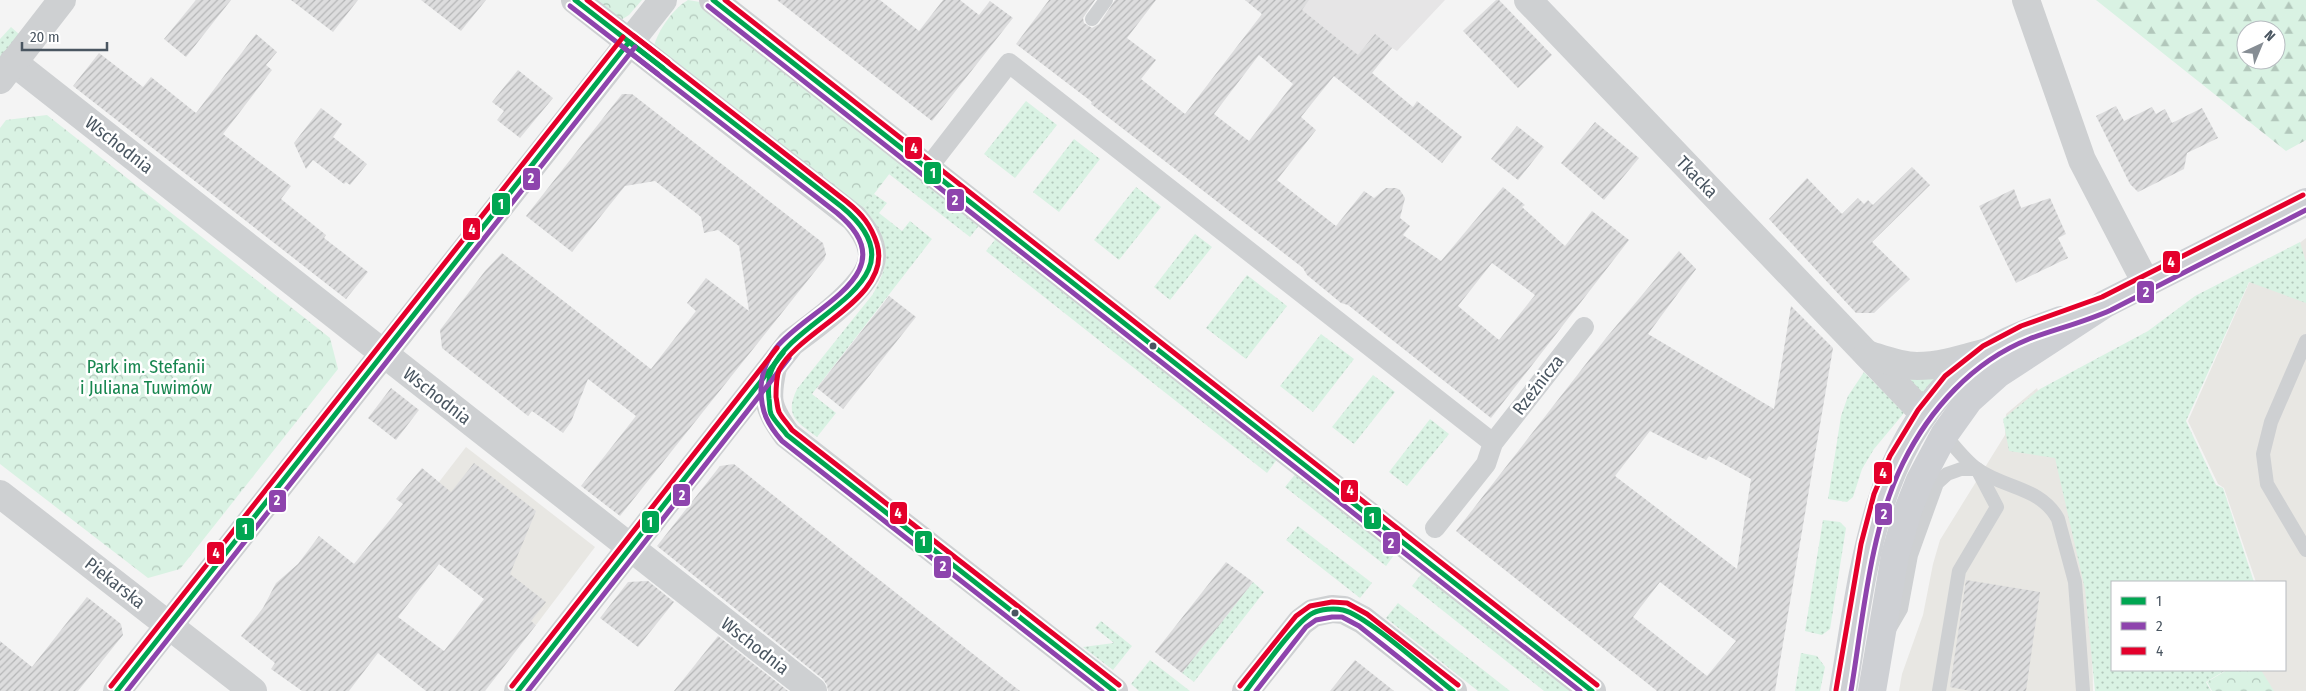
<svg xmlns="http://www.w3.org/2000/svg" width="2306" height="691" font-family="'Fira Sans Condensed',sans-serif">
<style>
.commercial{fill:#e8e7e3}
.education{fill:#e6e5e6}
.grass{fill:url(#grass-dots)}
.forest{fill:url(#forest-firs);fill-rule:evenodd}
.park{fill:url(#park-crowns)}
.building{fill:url(#building-hatch);fill-rule:evenodd}
.lines{fill:none;stroke-linecap:round;stroke-linejoin:round}
.service{stroke:#ced0d2;stroke-width:14}
.pedestrian{stroke:#ced0d2;stroke-width:20}
.minor{stroke:#ced0d2;stroke-width:28}
.tertiary{stroke:#ced0d2;stroke-width:28}
.secondary{stroke:#ced0d4;stroke-width:28}
.bus-1-casing{stroke:#fff;stroke-width:9}
.bus-2-casing{stroke:#fff;stroke-width:9}
.bus-3-casing{stroke:#fff;stroke-width:9}
.bus-1{stroke:#00a651;stroke-width:5}
.bus-2{stroke:#8e44ad;stroke-width:5}
.bus-3{stroke:#e4002b;stroke-width:5}
.bus-dot{fill:#4a5661;stroke:#fff;stroke-width:2}
.labels{text-anchor:middle;dominant-baseline:central;stroke-width:5;stroke-linejoin:round;paint-order:stroke}
.street-label{font-size:18px;fill:#4a5661;stroke:#fff}
.park-label{font-size:18px;fill:#17864f;stroke:#fff}
.line-badge{stroke:#fff;stroke-width:2}
.badge-label{font-size:14px;text-anchor:middle;font-weight:bold;fill:#fff}
</style>
<defs>
<pattern id="grass-dots" width="8" height="8" patternUnits="userSpaceOnUse" patternTransform="scale(1.25)"><rect width="8" height="8" fill="#d9f2e3"/><path d="M2 2h.1M6 6h.1" fill="none" stroke="#b2c7bb" stroke-width="1.8" stroke-linecap="round"/></pattern>
<pattern id="forest-firs" width="22" height="20" patternUnits="userSpaceOnUse" patternTransform="scale(1.25)"><rect width="22" height="20" fill="#d9f2e3"/><path d="M5 1l3.5 6h-7zM16 11l3.5 6h-7z" fill="#b2c7bb"/></pattern>
<pattern id="park-crowns" width="20" height="18" patternUnits="userSpaceOnUse" patternTransform="scale(1.25)"><rect width="20" height="18" fill="#d9f2e3"/><path d="M2 6a3 3 0 1 1 6 0M12 15a3 3 0 1 1 6 0" fill="none" stroke="#b2c7bb"/></pattern>
<pattern id="building-hatch" width="6" height="6" patternUnits="userSpaceOnUse" patternTransform="scale(1.25)"><rect width="6" height="6" fill="#ddddde"/><path d="M-1 1l2-2M0 6l6-6M5 7l2-2" fill="none" stroke="#b5b6b7"/></pattern>
</defs>
<rect width="100%" height="100%" fill="#f4f4f4"/>
<g class="commercial">
<polygon points="2306,238 2306,691 2265,691 2253,670 2285,670 2285,582 2256,582 2224,488 2218,484 2188,421 2249,283"/>
<polygon points="2037,388 2049,422 2091,582 2093,691 1899,691 1902,674 1923,615 1933,564 1940,540 2005,435 2006,414"/>
<polygon points="466,447 595,547 536,625 491,590 439,482"/>
</g>
<polygon class="education" points="1273,0 1445,0 1397,51 1392,48 1355,93 1260,17"/>
<g class="grass">
<polygon points="11,27 20,35 0,60 0,39"/>
<polygon points="1026,101 1057,125 1015,178 984,154"/>
<polygon points="1074,139 1100,159 1059,212 1033,192"/>
<polygon points="900,160 981,223 970,237 889,174"/>
<polygon points="1136,187 1161,207 1119,260 1094,240"/>
<path d="M874,194l13,9 -8,10 23,18 8,-10 22,18 -120,155 24,19 -19,24c-20,-15 -33,-21 -20,-48l76,-95c22,-40 13,-50 -12,-83z"/>
<polygon points="1195,234 1212,247 1170,300 1154,287"/>
<polygon points="998,236 1278,458 1267,473 986,251"/>
<polygon points="2300,242 2306,262 2306,303 2249,282 2186,421 2216,485 2223,488 2254,582 2112,582 2112,670 2226,670 2206,682 2211,691 2095,691 2085,589 2055,458 2009,451 2003,419 2040,389 2148,331 2195,296"/>
<polygon points="1247,275 1287,306 1246,359 1206,328"/>
<polygon points="1321,334 1354,359 1313,412 1280,386"/>
<polygon points="1900,371 1943,371 1923,394"/>
<polygon points="1864,372 1904,413 1874,449 1862,469 1853,497 1847,502 1828,499 1841,416 1848,396"/>
<polygon points="1373,375 1395,392 1354,444 1332,427"/>
<polygon points="1430,419 1449,434 1407,486 1389,472"/>
<polygon points="1297,472 1397,551 1386,566 1285,487"/>
<polygon points="1823,520 1840,522 1846,528 1830,629 1822,635 1805,631"/>
<polygon points="1298,526 1372,583 1360,598 1286,540"/>
<polygon points="1423,572 1574,691 1544,691 1412,586"/>
<polygon points="1253,582 1264,592 1194,682 1182,673"/>
<polygon points="1398,603 1510,691 1478,691 1386,618"/>
<polygon points="1101,621 1132,646 1113,670 1083,647 1114,643 1095,628"/>
<polygon points="1801,653 1817,656 1825,667 1820,691 1795,691"/>
<polygon points="1150,660 1190,691 1139,691 1131,684"/>
</g>
<path class="forest" d="M2096,0h210v140l-20,11zM2246,30h30v30h-30z"/>
<g class="park">
<polygon points="589,0 642,0 629,15 621,20"/>
<path d="M688,0l12,2 200,158 -39,51 -207,-165c4,-16 20,-38 34,-46z"/>
<polygon points="47,115 330,338 338,369 180,569 148,578 0,464 0,128 6,120"/>
<polygon points="2227,670 2261,670 2274,691 2212,691 2207,682"/>
</g>
<g class="building">
<polygon points="196,0 231,0 186,57 164,39"/>
<polygon points="291,0 358,0 333,32"/>
<polygon points="421,0 486,0 461,31"/>
<polygon points="777,0 880,0 919,31 943,0 960,0 979,15 990,1 1013,18 932,121"/>
<path d="M1049,0h46l-12,18 1,5 8,5 7,-4 16,-24h41l-29,38 29,22 -15,19 44,35 77,-100 -17,-14h64l-7,10 56,45 17,-21 17,14 -20,25 41,34 4,-6 45,36 -20,26 -108,-87 -33,41 15,13 -39,50 59,46 28,-35 10,7 12,-10h10l4,2 5,8 -5,20 10,8 -7,9 38,26 62,-74 22,18 -3,2 43,39 27,-35 37,29 -138,178 -143,-113 -7,-2 -34,-28 -4,-7 -212,-164 1,-2 -76,-58zM1259,55l34,29 -44,57 -35,-27zM1492,263l43,32 -36,45 -41,-34z"/>
<polygon points="1496,0 1499,0 1552,55 1518,88 1463,31"/>
<polygon points="256,34 277,52 266,65 272,70 223,134 291,186 281,199 326,235 324,238 368,272 346,299 73,86 99,53 143,87 151,77 196,113"/>
<polygon points="518,70 553,98 520,138 497,120 504,111 492,102"/>
<polygon points="622,94 632,94 823,243 826,254 824,260 620,516 581,486 636,416 588,379 571,422 563,433 532,411 528,416 442,348 440,330 485,271 502,253 651,369 696,311 687,303 706,278 749,311 739,246 718,230 704,233 701,217 655,181 625,186 572,252 526,216"/>
<polygon points="2116,106 2124,121 2152,107 2156,114 2165,109 2172,123 2202,108 2218,138 2187,153 2184,169 2138,192 2130,184 2096,116"/>
<polygon points="321,108 342,124 333,137 367,164 350,185 346,182 344,184 313,160 306,169 294,143"/>
<polygon points="1595,122 1639,158 1604,200 1561,163"/>
<polygon points="1517,126 1544,147 1518,180 1491,159"/>
<polygon points="1912,167 1930,185 1872,242 1910,279 1874,313 1856,313 1769,219 1807,178 1842,214 1858,198 1864,204 1868,200 1873,205"/>
<polygon points="2014,189 2021,208 2050,198 2066,234 2058,238 2068,258 2016,283 1979,206"/>
<path d="M1679,251l17,18 -48,65 126,75 17,-103 42,42 -58,343h-118l-201,-160 150,-193zM1650,431l56,29 3,-4 42,23 -14,90 -122,-93zM1660,582l76,59 -29,35 -74,-59z"/>
<polygon points="889,296 916,317 843,409 817,388"/>
<polygon points="391,388 419,410 396,440 368,418"/>
<path d="M474,463l62,48 -26,63 36,28 -15,19 5,4 -51,66h-59l-48,-38 -29,38h-47l-31,-22 4,-6 -34,-27 22,-28 13,-25 22,-19 21,-28 35,28 49,-60 -7,-5 26,-31 29,24zM439,564l45,35 -40,52 -46,-34z"/>
<polygon points="734,464 843,551 1020,691 828,691 827,685 823,679 657,546 720,466"/>
<polygon points="1226,562 1253,582 1182,673 1155,652"/>
<polygon points="1966,580 2040,592 2026,691 1971,691 1950,687"/>
<polygon points="648,581 674,602 638,647 600,618 628,582"/>
<polygon points="87,597 121,624 123,635 78,691 0,691 0,641 32,667"/>
<polygon points="718,636 788,691 674,691"/>
<polygon points="1355,660 1394,691 1330,691"/>
</g>
<g class="lines">
<g class="service">
<polyline points="1092,19 1106,0"/>
<polyline points="2306,341 2271,422 2263,454 2267,484 2306,550"/>
<path d="M1942,432c11,12 22,28 35,37 28,20 64,18 81,50l17,63 8,109"/>
<polyline points="1890,628 1901,609 1911,555 1937,483 1947,474 1961,469 1977,469 1997,507 1959,571 1939,691"/>
</g>
<g class="pedestrian">
<polyline points="927,169 1009,63 1493,443"/>
<polyline points="1435,528 1486,464 1493,443 1584,327"/>
</g>
<g class="minor">
<polyline points="1528,0 1924,414"/>
<polyline points="2026,0 2082,160 2146,283"/>
<polyline points="13,62 813,691"/>
<polyline points="0,80 62,0"/>
<path d="M1867,354c16,5 33,12 50,12 24,0 48,-8 70,-14"/>
<polyline points="0,494 253,691"/>
<polyline points="117,691 663,0"/>
</g>
<g class="tertiary">
<polyline points="713,0 1592,691"/>
<path d="M773,367c-7,33 -6,40 14,68l327,256"/>
<path d="M518,691l273,-348c22,-17 81,-57 81,-87 0,-15 -9,-27 -18,-38l-279,-218"/>
<polyline points="1246,691 1301,622 1313,613 1332,609 1344,610 1363,620 1453,691"/>
</g>
<g class="secondary">
<path d="M1843,691c19,-108 27,-226 107,-309 29,-32 72,-48 111,-62"/>
<polyline points="1872,691 1895,555 1908,510 1920,480 1944,435 1969,400 1998,374 2105,304 2306,202"/>
</g>
<defs>
<g id="bus-1">
<polyline points="575,0 663,68"/>
<polyline points="713,0 1592,691"/>
<path d="M629,42l213,165c89,74 -47,107 -70,162 -4,9 -4,20 -3,30 1,5 0,10 2,15 4,8 11,14 16,21l327,256"/>
<polyline points="117,691 629,42"/>
<polyline points="518,691 783,353"/>
<path d="M1246,691c13,-17 50,-70 67,-78 8,-4 21,-5 30,-3 23,5 88,64 110,81"/>
</g>
<g id="bus-2">
<polyline points="570,6 658,74"/>
<polyline points="708,6 1580,691"/>
<path d="M624,48l213,165c73,60 -28,94 -61,135 -10,13 -15,26 -15,42 0,22 7,35 21,51l320,250"/>
<polyline points="127,691 635,47"/>
<polyline points="528,691 789,358"/>
<polyline points="1256,691 1306,627 1316,620 1332,617 1342,617 1359,626 1441,691"/>
<path d="M1851,691c12,-72 19,-162 52,-228 27,-54 69,-101 126,-124 27,-10 56,-17 82,-29 65,-33 130,-67 195,-100"/>
</g>
<g id="bus-3">
<polyline points="587,0 668,62"/>
<polyline points="725,0 1597,685"/>
<path d="M634,36l213,166c15,12 24,23 30,42 16,54 -77,85 -98,126 -3,8 -3,18 -3,27 1,4 1,10 3,15 3,6 9,12 13,18l327,255"/>
<polyline points="111,686 623,37"/>
<polyline points="512,686 777,348"/>
<polyline points="1240,686 1296,616 1310,606 1332,602 1347,603 1367,614 1458,685"/>
<polyline points="1836,690 1861,544 1874,494 1890,456 1918,410 1945,376 1983,346 2021,326 2102,297 2303,195"/>
</g>
</defs>
<use href="#bus-1" class="bus-1-casing"/>
<use href="#bus-2" class="bus-2-casing"/>
<use href="#bus-3" class="bus-3-casing"/>
<use href="#bus-1" class="bus-1"/>
<use href="#bus-2" class="bus-2"/>
<use href="#bus-3" class="bus-3"/>
</g>
<g class="bus-dot">
<circle cx="1153" cy="346" r="4.5"/>
<circle cx="1015" cy="613" r="4.5"/>
</g>
<g class="labels">
<g class="street-label">
<text transform="translate(119 145) rotate(38)">Wschodnia</text>
<text transform="translate(1697 177) rotate(46)">Tkacka</text>
<text transform="translate(1538 385) rotate(-52)">Rzeźnicza</text>
<text transform="translate(437 396) rotate(38)">Wschodnia</text>
<text transform="translate(115 583) rotate(38)">Piekarska</text>
<text transform="translate(755 646) rotate(38)">Wschodnia</text>
</g>
<g class="park-label">
<text x="146" y="367">Park im. Stefanii<tspan x="146" dy="21">i Juliana Tuwimów</tspan></text>
</g>
</g>
<g class="line-badge">
<rect x="904" y="136" width="19" height="24" rx="5" fill="#e4002b"/>
<rect x="923" y="161" width="19" height="24" rx="5" fill="#00a651"/>
<rect x="522" y="167" width="19" height="24" rx="5" fill="#8e44ad"/>
<rect x="946" y="188" width="19" height="24" rx="5" fill="#8e44ad"/>
<rect x="491" y="192" width="20" height="24" rx="5" fill="#00a651"/>
<rect x="462" y="217" width="19" height="24" rx="5" fill="#e4002b"/>
<rect x="2162" y="250" width="19" height="24" rx="5" fill="#e4002b"/>
<rect x="2136" y="280" width="19" height="24" rx="5" fill="#8e44ad"/>
<rect x="1873" y="461" width="20" height="24" rx="5" fill="#e4002b"/>
<rect x="1340" y="479" width="19" height="24" rx="5" fill="#e4002b"/>
<rect x="672" y="483" width="19" height="24" rx="5" fill="#8e44ad"/>
<rect x="268" y="489" width="19" height="24" rx="5" fill="#8e44ad"/>
<rect x="889" y="501" width="19" height="24" rx="5" fill="#e4002b"/>
<rect x="1874" y="502" width="19" height="24" rx="5" fill="#8e44ad"/>
<rect x="1363" y="506" width="19" height="24" rx="5" fill="#00a651"/>
<rect x="641" y="510" width="19" height="24" rx="5" fill="#00a651"/>
<rect x="235" y="517" width="20" height="24" rx="5" fill="#00a651"/>
<rect x="914" y="530" width="19" height="24" rx="5" fill="#00a651"/>
<rect x="1382" y="531" width="19" height="24" rx="5" fill="#8e44ad"/>
<rect x="206" y="541" width="19" height="24" rx="5" fill="#e4002b"/>
<rect x="933" y="555" width="19" height="24" rx="5" fill="#8e44ad"/>
</g>
<g class="badge-label">
<text x="914" y="153">4</text>
<text x="933" y="178">1</text>
<text x="531" y="183">2</text>
<text x="955" y="205">2</text>
<text x="501" y="209">1</text>
<text x="472" y="234">4</text>
<text x="2171" y="267">4</text>
<text x="2146" y="297">2</text>
<text x="1883" y="478">4</text>
<text x="1350" y="495">4</text>
<text x="682" y="500">2</text>
<text x="277" y="505">2</text>
<text x="898" y="518">4</text>
<text x="1884" y="519">2</text>
<text x="1372" y="523">1</text>
<text x="650" y="527">1</text>
<text x="245" y="534">1</text>
<text x="923" y="546">1</text>
<text x="1391" y="548">2</text>
<text x="216" y="558">4</text>
<text x="943" y="571">2</text>
</g>
<rect x="2111" y="581" width="175" height="90" fill="#ffffff" stroke="#b7bbc0"/>
<rect x="2121" y="597" width="25" height="8" fill="#00a651" stroke="#b7bbc0"/>
<text x="2156" y="606" font-size="15" fill="#4a5661">1</text>
<rect x="2121" y="622" width="25" height="8" fill="#8e44ad" stroke="#b7bbc0"/>
<text x="2156" y="631" font-size="15" fill="#4a5661">2</text>
<rect x="2121" y="647" width="25" height="8" fill="#e4002b" stroke="#b7bbc0"/>
<text x="2156" y="656" font-size="15" fill="#4a5661">4</text>
<g transform="translate(2261 45) rotate(44)"><circle r="24" fill="#ffffff" stroke="#b7bbc0"/>
<path d="M0-4L9 19L0 12L-9 19Z" fill="#868d94"/>
<text y="-8" font-size="14" font-weight="bold" text-anchor="middle" fill="#4a5661">N</text>
</g>
<path d="M22 42v8h85v-8" fill="none" stroke="#4a5661" stroke-width="2.5"/>
<text x="30" y="42" font-size="15" fill="#4a5661" stroke="#ffffff" stroke-width="4" paint-order="stroke">20 m</text>
</svg>
